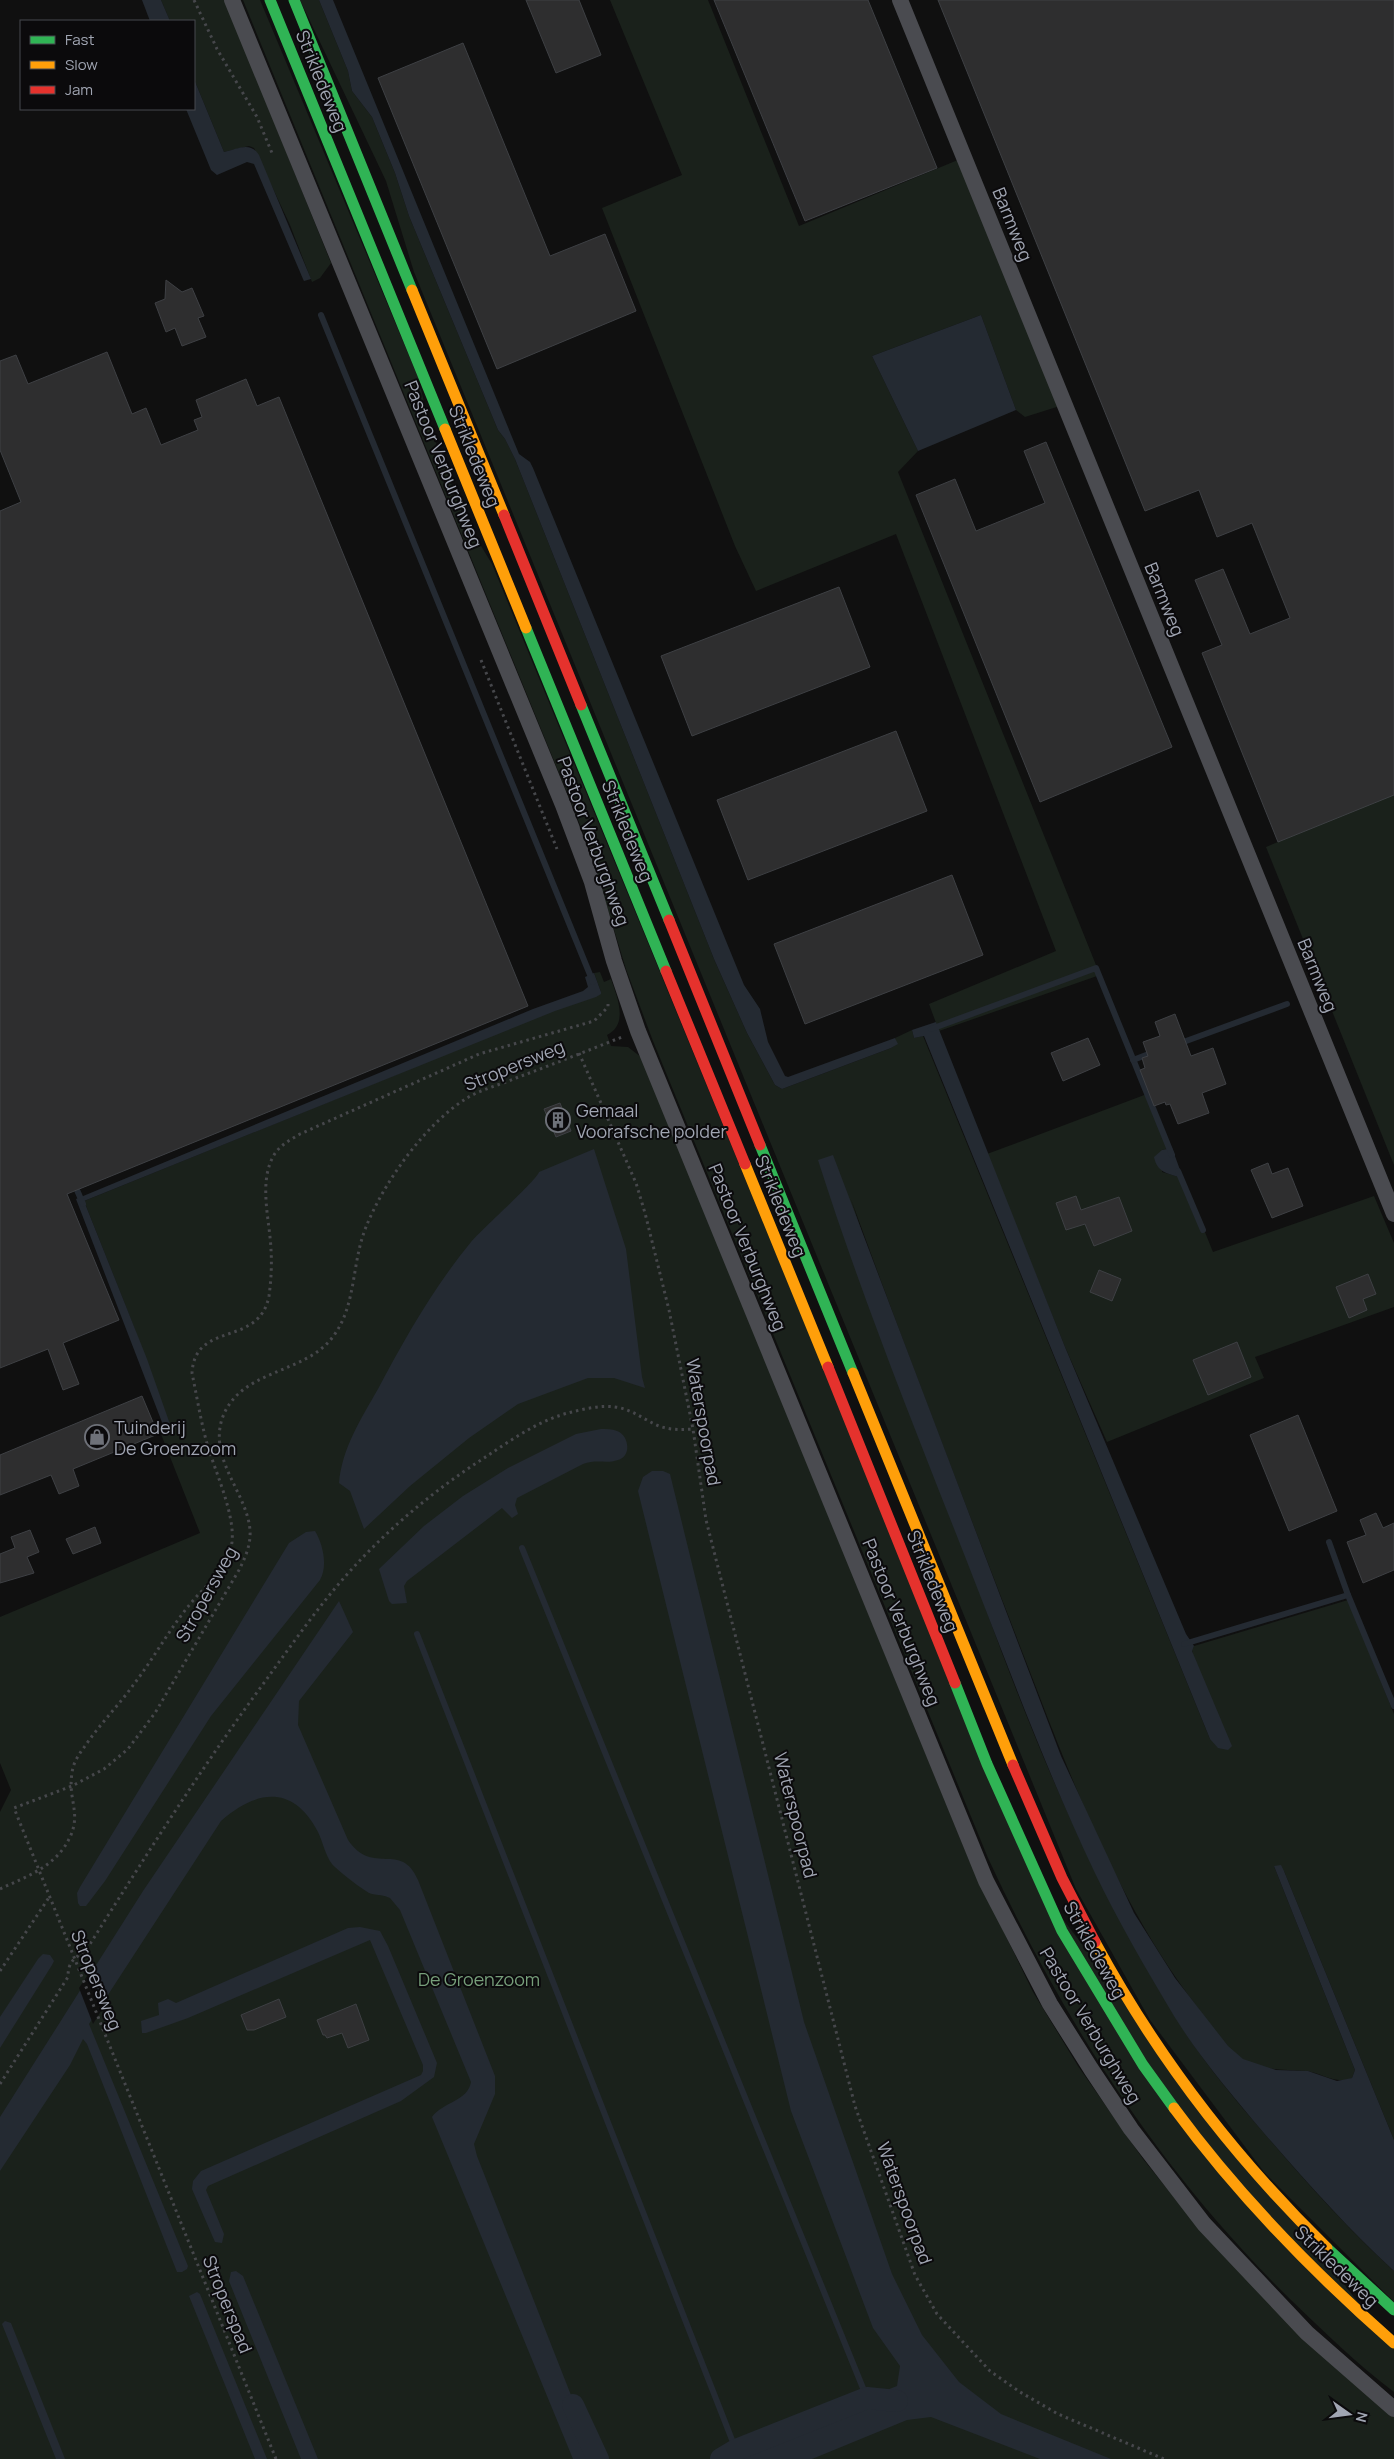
<svg xmlns="http://www.w3.org/2000/svg" width="1394" height="2459" font-family="Manrope,sans-serif">
<style>
.green{fill:#1a211b}
.water{fill:#242a32}
.pier{fill:#101010}
.lines{fill:none;stroke-linecap:round;stroke-linejoin:round}
.stream{stroke:#242a32;stroke-width:6}
.canal{stroke:#242a32;stroke-width:22}
.building{fill:#2e2e2f;stroke:#3e4044}
.path{stroke:#46474b;stroke-width:3;stroke-dasharray:2.5 4;stroke-linecap:butt}
.street{stroke:#4a4b50;stroke-width:16}
.fast{stroke:#30b455;stroke-width:11}
.slow{stroke:#ff9f0a;stroke-width:11}
.jam{stroke:#e5322d;stroke-width:11}
.labels{text-anchor:middle;dominant-baseline:central;stroke-width:4;stroke-linejoin:round;paint-order:stroke}
.street-label{font-size:18px;fill:#a0a5b2;stroke:#0b0a0c}
.poi-label{font-size:18px;fill:#a0a5b2;stroke:#0b0a0c;text-anchor:start}
.park-label{font-size:18px;fill:#769e7a;stroke:#0b0a0c}
</style>
<rect width="100%" height="100%" fill="#101010"/>
<g class="green">
<polygon points="161,0 225,0 331,263 320,278 312,282 290,225 254,148 249,146 224,152 194,79 194,21 170,21"/>
<path d="M243,0h17l158,377 12,50 34,91 28,46 543,1319 359,466v43c-37,-28 -71,-61 -104,-93 -131,-129 -225,-275 -302,-441l-335,-817 -27,-72 -38,-125z"/>
<path d="M300,0h19l29,71 4,20 20,26 23,56 14,43 89,214 7,9 10,20 199,500 33,74 28,52 7,4 109,-41 6,-4 -2,-6 17,-8 2,8 9,-2 287,703 -18,-89 2,-4 154,-46 46,114v426l-110,-269 -10,-5 81,204 -3,8c-16,7 -30,-5 -46,-7 -21,-2 -43,0 -63,-11 -18,-11 -33,-36 -45,-52 -80,-104 -126,-227 -173,-349 -59,-153 -118,-305 -174,-460 91,278 169,566 324,817 25,42 57,80 89,117 41,48 83,95 130,138v31l-130,-130 -114,-152 -74,-131 -662,-1617 -28,-91z"/>
<polygon points="610,0 708,0 799,226 965,157 1063,405 1025,417 1016,410 981,315 872,356 918,451 898,472 1100,975 939,1031 929,1004 1056,951 896,534 756,591 735,546 602,208 682,175"/>
<polygon points="1394,794 1394,1165 1266,847"/>
<path d="M600,972l4,10 7,-3c6,18 18,45 -4,56l4,11 17,1 13,10 328,803 64,132 45,74 65,93 34,42 217,214v44h-1394v-647l11,-22 -11,-27v-146l200,-84 -39,-99 10,-4 -37,-103 -50,-126 316,-128 190,-79 11,-2 -7,-19z"/>
<polygon points="1147,1094 1172,1148 1162,1150 1162,1172 1183,1178 1213,1252 1374,1196 1394,1243 1394,1307 1255,1357 1264,1378 1107,1442 1065,1347 987,1154"/>
</g>
<g class="water">
<polygon points="142,0 161,0 170,21 150,21"/>
<polygon points="319,0 333,0 519,454 530,462 533,468 744,985 760,1009 768,1042 785,1076 788,1077 895,1038 898,1044 891,1048 782,1089 775,1085 747,1033 714,959 515,459 505,439 498,430 409,216 395,173 372,117 352,91 348,71"/>
<path d="M194,79l30,73c14,-3 26,-11 35,3l52,124 -7,2 -1,-2 -49,-115 -7,-2 -30,13 -6,-5 -25,-61h8z"/>
<polygon points="981,315 1016,410 918,451 872,356"/>
<polygon points="594,973 601,992 601,994 596,997 555,1011 84,1201 147,1359 171,1427 170,1430 165,1430 76,1199 533,1009 583,991 588,987 585,977"/>
<polygon points="936,1022 1065,1347 1186,1634 1194,1646 1192,1651 1232,1746 1228,1750 1218,1748 1210,1739 924,1036 914,1038 912,1030"/>
<path d="M1172,1148l11,30c-14,-4 -26,-5 -29,-21l8,-7z"/>
<path d="M594,1149l32,100 16,128 3,11 -31,-10h-26l-70,26 -49,34 -59,48 -46,43 -14,-38 -11,-8c3,-35 22,-64 39,-94 27,-51 56,-102 93,-147 10,-12 67,-63 68,-70z"/>
<path d="M833,1155l228,601 73,157 41,65 53,68 15,13 33,11 32,1 29,10 15,-3 3,-8 -81,-204 7,-1 3,6 110,269v131c-47,-43 -89,-91 -131,-139 -31,-37 -63,-74 -89,-116 -28,-47 -56,-95 -80,-145 -48,-101 -87,-207 -128,-312 -52,-132 -105,-264 -148,-399z"/>
<path d="M601,1429c5,0 11,0 16,2 12,4 15,25 1,29 -11,4 -22,-1 -35,4l-66,34 -2,7 3,9 -6,4 -10,-10 -95,73 -3,5 3,17 -15,1 -3,-3 -10,-32 45,-43 39,-30 45,-28 68,-34z"/>
<polygon points="652,1471 663,1471 670,1474 804,2022 892,2274 922,2335 959,2382 1001,2414 1111,2459 1040,2459 931,2417 907,2420 812,2459 712,2459 897,2386 900,2366 873,2328 791,2111 638,1491 643,1477"/>
<path d="M315,1531c8,13 13,35 5,49l-109,136 -106,165 -19,25h-6l-2,-3 -1,-10 3,-6 209,-344 17,-11z"/>
<path d="M339,1601l14,31 -54,69 -1,24 50,115c25,37 53,0 70,40l77,196v18l-21,50 3,12 114,290 10,13h-28l-141,-342c11,-15 36,-16 39,-35l-71,-172 -10,-12c-6,-3 -12,-3 -18,-4 -6,-1 -36,-25 -40,-30 -7,-9 -9,-22 -14,-32 -25,-48 -62,-42 -97,-11l-132,203 99,242 -1,3 -5,3h-5l-90,-228 -4,-5 -13,26 -70,106v-54l143,-226z"/>
<polygon points="360,1927 380,1931 388,1946 437,2063 434,2077 401,2101 208,2186 206,2190 224,2234 222,2243 215,2242 192,2189 193,2181 201,2171 421,2075 423,2071 423,2065 370,1940 188,2018 146,2033 142,2033 141,2021 159,2015 158,2003 168,1999 176,2003 348,1928"/>
<polygon points="43,1954 50,1955 54,1961 52,1965 0,2048 0,2017 38,1959"/>
<polygon points="236,2271 243,2276 318,2459 301,2459 229,2281 231,2272"/>
<polygon points="197,2292 200,2294 267,2459 255,2459 189,2296"/>
<polygon points="5,2321 11,2323 65,2459 56,2459 2,2324"/>
</g>
<polygon class="pier" points="89,1973 103,2008 93,2024 79,1988"/>
<g class="lines">
<g class="stream">
<polyline points="321,315 593,982"/>
<polyline points="931,1029 1096,968 1172,1155"/>
<polyline points="1178,1044 1287,1004"/>
<polyline points="1133,1060 1154,1052"/>
<polyline points="1178,1171 1203,1230"/>
<polyline points="74,1183 83,1204"/>
<polyline points="522,1548 867,2398"/>
<polyline points="1348,1595 1394,1706"/>
<polyline points="417,1634 736,2450"/>
<polyline points="1184,1644 1348,1595 1329,1542"/>
</g>
<g class="canal">
<polyline points="573,2405 598,2459"/>
<polyline points="721,2459 736,2450 867,2398 897,2401"/>
</g>
</g>
<g class="building">
<polygon points="526,0 579,0 601,55 556,73"/>
<polygon points="714,0 868,0 937,168 805,221"/>
<polygon points="938,0 1394,0 1394,795 1278,842 1202,653 1222,645 1195,580 1223,569 1250,634 1290,618 1252,523 1217,537 1199,490 1145,511"/>
<polygon points="463,43 550,256 605,234 636,311 497,369 378,78"/>
<polygon points="166,280 182,292 192,288 204,316 198,318 206,337 182,346 175,328 166,332 155,303 165,299"/>
<polygon points="107,352 132,414 146,408 161,445 198,430 194,420 202,417 196,400 246,379 257,406 279,397 528,1006 67,1194 119,1320 63,1343 79,1384 63,1390 48,1349 0,1368 0,511 21,502 0,450 0,361 16,355 28,384"/>
<polygon points="1046,442 1172,747 1040,802 916,495 955,479 976,531 1045,503 1024,451"/>
<polygon points="839,587 870,667 692,736 661,656"/>
<polygon points="896,731 927,811 748,880 717,800"/>
<polygon points="952,875 983,955 805,1024 774,944"/>
<polygon points="1175,1014 1191,1056 1213,1048 1226,1084 1202,1093 1209,1113 1178,1124 1170,1104 1166,1105 1165,1102 1154,1106 1140,1070 1145,1068 1142,1058 1148,1056 1143,1042 1160,1036 1155,1022"/>
<polygon points="1088,1038 1100,1065 1063,1081 1051,1053"/>
<polygon points="560,1103 571,1131 556,1137 544,1109"/>
<polygon points="1268,1163 1272,1174 1288,1168 1303,1206 1272,1218 1251,1170"/>
<polygon points="1076,1196 1081,1210 1119,1197 1132,1231 1094,1246 1085,1224 1066,1230 1056,1203"/>
<polygon points="1099,1270 1121,1279 1112,1301 1090,1292"/>
<polygon points="1368,1274 1376,1294 1363,1299 1367,1310 1349,1318 1336,1287"/>
<polygon points="1237,1342 1251,1377 1208,1395 1193,1360"/>
<polygon points="142,1396 158,1434 73,1469 79,1486 59,1494 51,1475 0,1495 0,1455"/>
<polygon points="1298,1415 1337,1511 1289,1531 1250,1435"/>
<polygon points="1376,1513 1383,1528 1394,1523 1394,1570 1363,1583 1347,1542 1366,1535 1360,1520"/>
<polygon points="95,1527 101,1543 73,1554 66,1539"/>
<polygon points="30,1530 39,1552 27,1557 34,1573 0,1583 0,1554 15,1548 11,1537"/>
<polygon points="279,1999 286,2017 254,2030 247,2030 241,2015"/>
<polygon points="356,2004 369,2040 348,2048 342,2033 327,2038 325,2035 323,2035 317,2020"/>
</g>
<g class="lines">
<g class="path">
<polyline points="194,0 217,49 257,117 272,153"/>
<polyline points="481,660 557,849"/>
<polyline points="579,1053 636,1183 645,1213 669,1310 693,1429 706,1520 855,2106 915,2275 937,2314 990,2371 1020,2392 1058,2414 1164,2459"/>
<path d="M0,1889c23,-11 47,-19 63,-40 23,-33 4,-45 9,-76 1,-10 7,-19 13,-27 15,-22 34,-41 49,-62 20,-26 36,-56 57,-81 17,-21 37,-33 41,-61 3,-27 -16,-69 -24,-95 -7,-24 -11,-50 -16,-74 3,-53 67,-25 77,-77 2,-15 3,-31 2,-46 -1,-29 -13,-68 3,-95 6,-10 16,-15 26,-21l179,-80 115,-33 14,-14v-3"/>
<polyline points="0,1971 50,1896"/>
<path d="M0,2084l68,-107c0,-14 5,-19 17,-25 58,-92 116,-184 181,-272 27,-37 54,-76 85,-110 39,-43 85,-81 133,-112 26,-17 53,-37 84,-45 15,-4 32,-8 47,-6 17,2 29,13 44,19 11,4 22,4 34,3"/>
<path d="M276,2459l-262,-651 58,-22 32,-17 24,-20 27,-36 84,-143c6,-12 12,-25 11,-40 -3,-37 -41,-70 -28,-111 17,-50 81,-44 110,-81 25,-32 19,-74 34,-111 18,-45 59,-103 101,-129 15,-9 33,-13 49,-20 35,-13 71,-27 106,-41"/>
</g>
<g class="street">
<polyline points="232,0 563,805 592,882 614,961 638,1031 986,1881 1050,2004 1091,2069 1131,2129 1204,2224 1307,2333 1394,2409"/>
<polyline points="900,0 1394,1214"/>
</g>
<g class="fast">
<polyline points="270,0 445,429"/>
<polyline points="294,0 412,290"/>
<polyline points="526,628 666,971"/>
<polyline points="581,705 669,920"/>
<polyline points="760,1145 853,1373"/>
<polyline points="955,1683 987,1764 1062,1931 1143,2065 1174,2108"/>
<polyline points="1327,2248 1394,2310"/>
</g>
<g class="slow">
<polyline points="412,290 504,515"/>
<polyline points="445,429 526,628"/>
<polyline points="745,1164 828,1367"/>
<polyline points="853,1373 1013,1765"/>
<path d="M1095,1942c61,113 140,216 232,306"/>
<path d="M1174,2108c64,87 139,164 220,235"/>
</g>
<g class="jam">
<polyline points="504,515 581,705"/>
<polyline points="669,920 760,1145"/>
<polyline points="666,971 745,1164"/>
<polyline points="828,1367 955,1683"/>
<polyline points="1013,1765 1062,1878 1095,1942"/>
</g>
</g>
<defs>
<symbol id="building-ring" viewBox="-11 -11 22 22"><circle r="9.5" fill="#0b0a0c" stroke="#6e7179" stroke-width="1.5"/><path d="M-4-6H4V6H1V3H-1V6H-4ZM-2.5-4.3h1.7v1.8h-1.7ZM.8-4.3h1.7v1.8H.8ZM-2.5-1h1.7V.8h-1.7ZM.8-1h1.7V.8H.8Z" fill="#6e7179"/></symbol>
<symbol id="shop-ring" viewBox="-11 -11 22 22"><circle r="9.5" fill="#0b0a0c" stroke="#6e7179" stroke-width="1.5"/><path d="M-5-2.5h2.3a2.7 3.5 0 0 1 5.4 0H5L5.5 6h-11ZM-1.5-2.5h3a1.5 2.3 0 0 0-3 0Z" fill="#6e7179"/></symbol>
</defs>
<g fill-rule="evenodd">
<use href="#building-ring" x="544" y="1106" width="28" height="28"/>
<use href="#shop-ring" x="83" y="1423" width="28" height="28"/>
</g>
<g class="labels">
<g class="street-label">
<text transform="translate(322 81) rotate(68)">Strikledeweg</text>
<text transform="translate(1013 224) rotate(68)">Barmweg</text>
<text transform="translate(475 456) rotate(68)">Strikledeweg</text>
<text transform="translate(444 464) rotate(68)">Pastoor Verburghweg</text>
<text transform="translate(1165 599) rotate(68)">Barmweg</text>
<text transform="translate(628 831) rotate(68)">Strikledeweg</text>
<text transform="translate(594 841) rotate(70)">Pastoor Verburghweg</text>
<text transform="translate(1318 975) rotate(68)">Barmweg</text>
<text transform="translate(514 1065) rotate(-22)">Stropersweg</text>
<text transform="translate(781 1206) rotate(68)">Strikledeweg</text>
<text transform="translate(748 1247) rotate(68)">Pastoor Verburghweg</text>
<text transform="translate(704 1422) rotate(80)">Waterspoorpad</text>
<text transform="translate(933 1581) rotate(68)">Strikledeweg</text>
<text transform="translate(206 1594) rotate(-61)">Stropersweg</text>
<text transform="translate(902 1622) rotate(68)">Pastoor Verburghweg</text>
<text transform="translate(796 1815) rotate(76)">Waterspoorpad</text>
<text transform="translate(1095 1950) rotate(61)">Strikledeweg</text>
<text transform="translate(97 1980) rotate(68)">Stropersweg</text>
<text transform="translate(1091 2025) rotate(59)">Pastoor Verburghweg</text>
<text transform="translate(905 2203) rotate(70)">Waterspoorpad</text>
<text transform="translate(1337 2266) rotate(44)">Strikledeweg</text>
<text transform="translate(228 2304) rotate(68)">Stroperspad</text>
</g>
<g class="poi-label">
<text x="576" y="1110">Gemaal<tspan x="576" dy="21">Voorafsche polder</tspan></text>
<text x="114" y="1427">Tuinderij<tspan x="114" dy="21">De Groenzoom</tspan></text>
</g>
<g class="park-label">
<text x="479" y="1979">De Groenzoom</text>
</g>
</g>
<rect x="20" y="20" width="175" height="90" fill="#0b0a0c" stroke="#47484e"/>
<rect x="30" y="36" width="25" height="8" fill="#30b455" stroke="#47484e"/>
<text x="65" y="45" font-size="15" fill="#a0a5b2">Fast</text>
<rect x="30" y="61" width="25" height="8" fill="#ff9f0a" stroke="#47484e"/>
<text x="65" y="70" font-size="15" fill="#a0a5b2">Slow</text>
<rect x="30" y="86" width="25" height="8" fill="#e5322d" stroke="#47484e"/>
<text x="65" y="95" font-size="15" fill="#a0a5b2">Jam</text>
<g transform="translate(1349 2414) rotate(104)" stroke="#0b0a0c" stroke-width="4" paint-order="stroke">
<path d="M0-4L9 19L0 12L-9 19Z" fill="#a0a5b2"/>
<text y="-8" font-size="14" font-weight="bold" text-anchor="middle" fill="#a0a5b2">N</text>
</g>
</svg>
